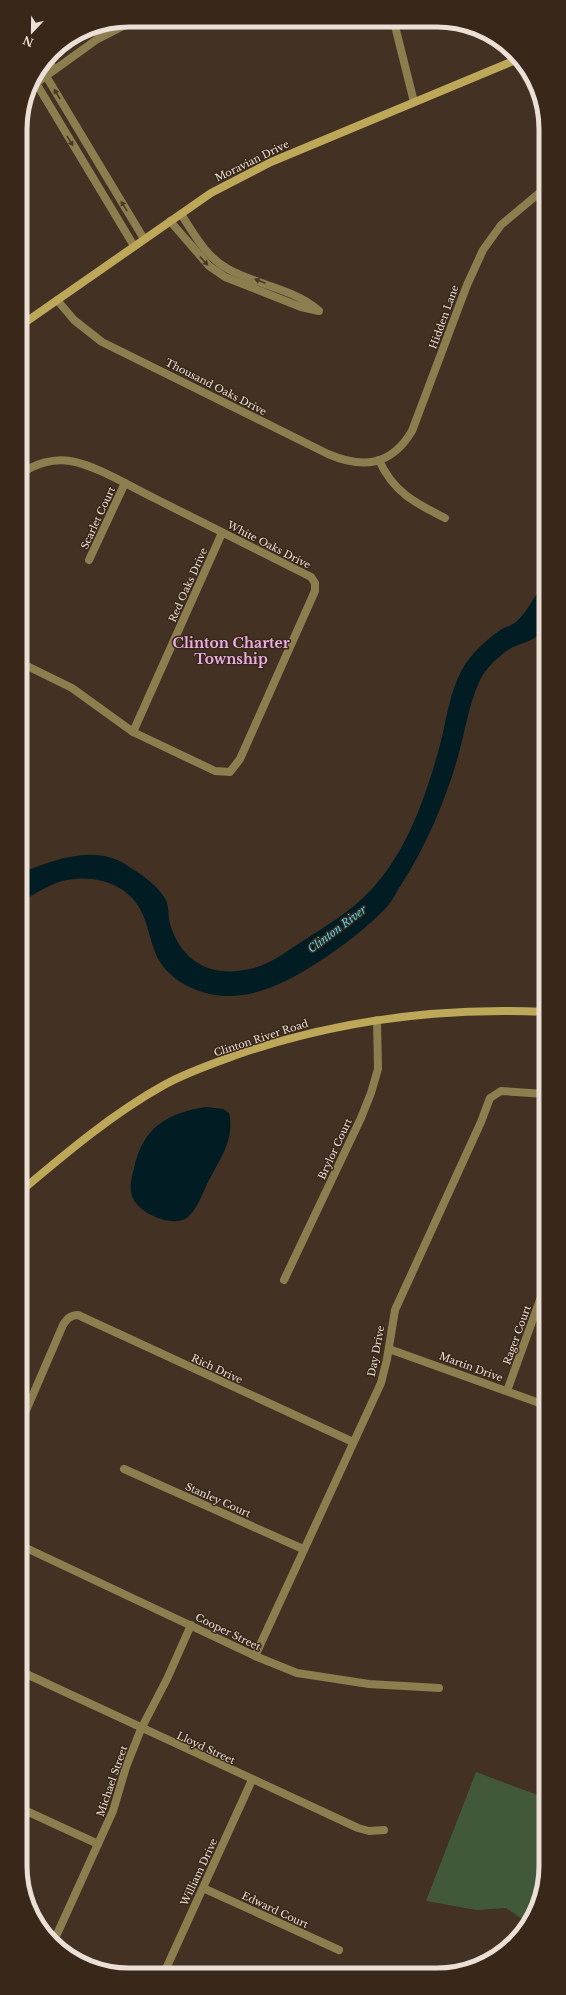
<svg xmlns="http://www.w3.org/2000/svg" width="566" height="1995" font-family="'Libre Baskerville',serif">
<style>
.green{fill:#415839}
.water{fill:#011d23}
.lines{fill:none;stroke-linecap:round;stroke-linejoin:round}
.street{stroke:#8c7e4f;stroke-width:8}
.secondary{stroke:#bda758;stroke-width:8}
.oneway{fill:#4a3825}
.labels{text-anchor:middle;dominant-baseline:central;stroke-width:3;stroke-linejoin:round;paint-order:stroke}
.street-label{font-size:10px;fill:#ebdfd6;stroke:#39271a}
.water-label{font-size:11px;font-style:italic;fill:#51d7f3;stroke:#39271a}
.district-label{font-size:14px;font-weight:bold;fill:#e9ade3;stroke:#39271a}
.rim{fill:none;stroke:#ebdfd6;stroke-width:5}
</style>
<rect width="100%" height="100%" fill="#433123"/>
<polygon class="green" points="476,1772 546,1798 546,1873 538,1907 528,1923 506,1908 476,1910 426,1901"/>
<g class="water">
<path d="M544,588c0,11 3,26 0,37 -4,17 -24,17 -36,25 -11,8 -22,18 -28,30 -12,26 -15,53 -23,80 -13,44 -31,86 -56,125 -5,8 -10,18 -16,24 -20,20 -42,37 -65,52 -26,17 -57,34 -88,35 -27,1 -57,-11 -72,-34 -8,-12 -11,-33 -17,-47 -13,-32 -50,-42 -81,-34 -14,4 -28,14 -41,20v-28c29,-12 66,-26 96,-13 6,2 12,7 17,10 12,7 25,18 32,30 3,7 2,16 4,24 12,40 44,55 84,44 17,-4 34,-18 49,-27 23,-15 48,-30 67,-50 35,-37 53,-87 67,-135 9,-29 11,-62 26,-88 8,-14 23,-28 36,-37 5,-4 13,-5 18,-10 11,-9 15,-25 27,-33z"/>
<path d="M206,1107l17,2 6,4c6,25 -8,45 -20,67 -6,12 -11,28 -21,37 -15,12 -51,-4 -56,-21 -3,-9 0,-20 2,-28 9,-40 32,-55 72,-61z"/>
</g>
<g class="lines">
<g class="street">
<polyline points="394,22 414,102"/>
<polyline points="47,59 54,69"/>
<polyline points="46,76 144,239"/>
<polyline points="36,83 134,246"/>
<polyline points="28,89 96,40 135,20"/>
<path d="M181,214c13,20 25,43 47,55 29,16 63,19 89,40"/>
<polyline points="170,221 209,266 225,277 301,307 319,311"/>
<path d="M57,300l17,20 28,22 226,112c35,15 63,12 84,-23l55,-146 16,-35 18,-25 43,-36"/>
<path d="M379,460c14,32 36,43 66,58"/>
<path d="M21,474c13,-10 32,-16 49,-13 26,4 61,26 86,38 51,26 103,52 155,78l4,6v8l-75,168 -10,13 -15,-1 -82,-39 -61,-44 -51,-25"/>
<polyline points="89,560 125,483"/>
<polyline points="133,732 222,533"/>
<polyline points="284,1280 361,1118 371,1093 378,1069 377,1020"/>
<polyline points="389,1349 545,1405"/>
<polyline points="507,1391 545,1286"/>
<path d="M22,1420l41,-95c4,-6 7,-10 15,-10l275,127"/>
<polyline points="124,1469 303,1549"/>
<polyline points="22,1546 255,1656 297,1673 369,1684 439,1688"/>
<polyline points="255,1656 381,1383 387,1359 395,1310 481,1122 490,1098 501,1091 545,1094"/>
<polyline points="22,1672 358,1828 369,1831 384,1830"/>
<polyline points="22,1809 98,1844"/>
<polyline points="203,1888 339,1950"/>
<polyline points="53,1943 113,1811 126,1767 141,1729 167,1679 191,1625"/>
<polyline points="164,1973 252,1780"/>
</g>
<g class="secondary">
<polyline points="20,326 211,193 271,162 518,59"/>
<path d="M21,1191c45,-38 91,-77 143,-106 23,-13 50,-22 75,-31 100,-34 201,-47 306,-42"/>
</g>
</g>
<defs><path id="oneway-solid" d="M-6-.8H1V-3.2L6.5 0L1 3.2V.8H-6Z"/></defs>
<g class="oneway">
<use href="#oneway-solid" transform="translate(57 94) rotate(-121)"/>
<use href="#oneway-solid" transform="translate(70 141) rotate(59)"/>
<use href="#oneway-solid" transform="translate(124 206) rotate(-121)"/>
<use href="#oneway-solid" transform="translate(204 261) rotate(47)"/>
<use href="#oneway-solid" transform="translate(260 281) rotate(-159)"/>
</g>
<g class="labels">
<g class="street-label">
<text transform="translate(252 161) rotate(-26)">Moravian Drive</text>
<text transform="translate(444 317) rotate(-70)">Hidden Lane</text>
<text transform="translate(216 387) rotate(27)">Thousand Oaks Drive</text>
<text transform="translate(98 518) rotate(-65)">Scarlet Court</text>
<text transform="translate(269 545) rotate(27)">White Oaks Drive</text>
<text transform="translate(188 585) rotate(-66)">Red Oaks Drive</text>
<text transform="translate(261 1038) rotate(-18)">Clinton River Road</text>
<text transform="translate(335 1149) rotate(-65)">Brylor Court</text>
<text transform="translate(517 1335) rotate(-70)">Rager Court</text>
<text transform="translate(376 1351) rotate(-79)">Day Drive</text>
<text transform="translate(471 1367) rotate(20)">Martin Drive</text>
<text transform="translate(217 1369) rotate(25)">Rich Drive</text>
<text transform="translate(218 1500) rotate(24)">Stanley Court</text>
<text transform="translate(228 1632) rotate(26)">Cooper Street</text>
<text transform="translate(206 1748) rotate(25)">Lloyd Street</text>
<text transform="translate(112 1781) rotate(-71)">Michael Street</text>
<text transform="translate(199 1872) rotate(-65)">William Drive</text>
<text transform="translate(275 1910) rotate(25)">Edward Court</text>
</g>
<g class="water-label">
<text transform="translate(337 929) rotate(-37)">Clinton River</text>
</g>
<g class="district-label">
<text x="231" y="643">Clinton Charter<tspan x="231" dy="16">Township</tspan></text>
</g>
</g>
<path d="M0 0H566V1995H0ZM129 27H437A102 102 0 0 1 539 129V1866A102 102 0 0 1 437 1968H129A102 102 0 0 1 27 1866V129A102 102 0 0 1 129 27Z" fill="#39271a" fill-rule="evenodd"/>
<path class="rim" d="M129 27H437A102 102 0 0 1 539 129V1866A102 102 0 0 1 437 1968H129A102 102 0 0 1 27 1866V129A102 102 0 0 1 129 27Z"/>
<g transform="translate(32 32) rotate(202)" stroke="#39271a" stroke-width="3" paint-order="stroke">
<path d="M0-3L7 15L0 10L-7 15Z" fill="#ebdfd6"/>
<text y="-6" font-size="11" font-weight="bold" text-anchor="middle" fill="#ebdfd6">N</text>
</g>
</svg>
